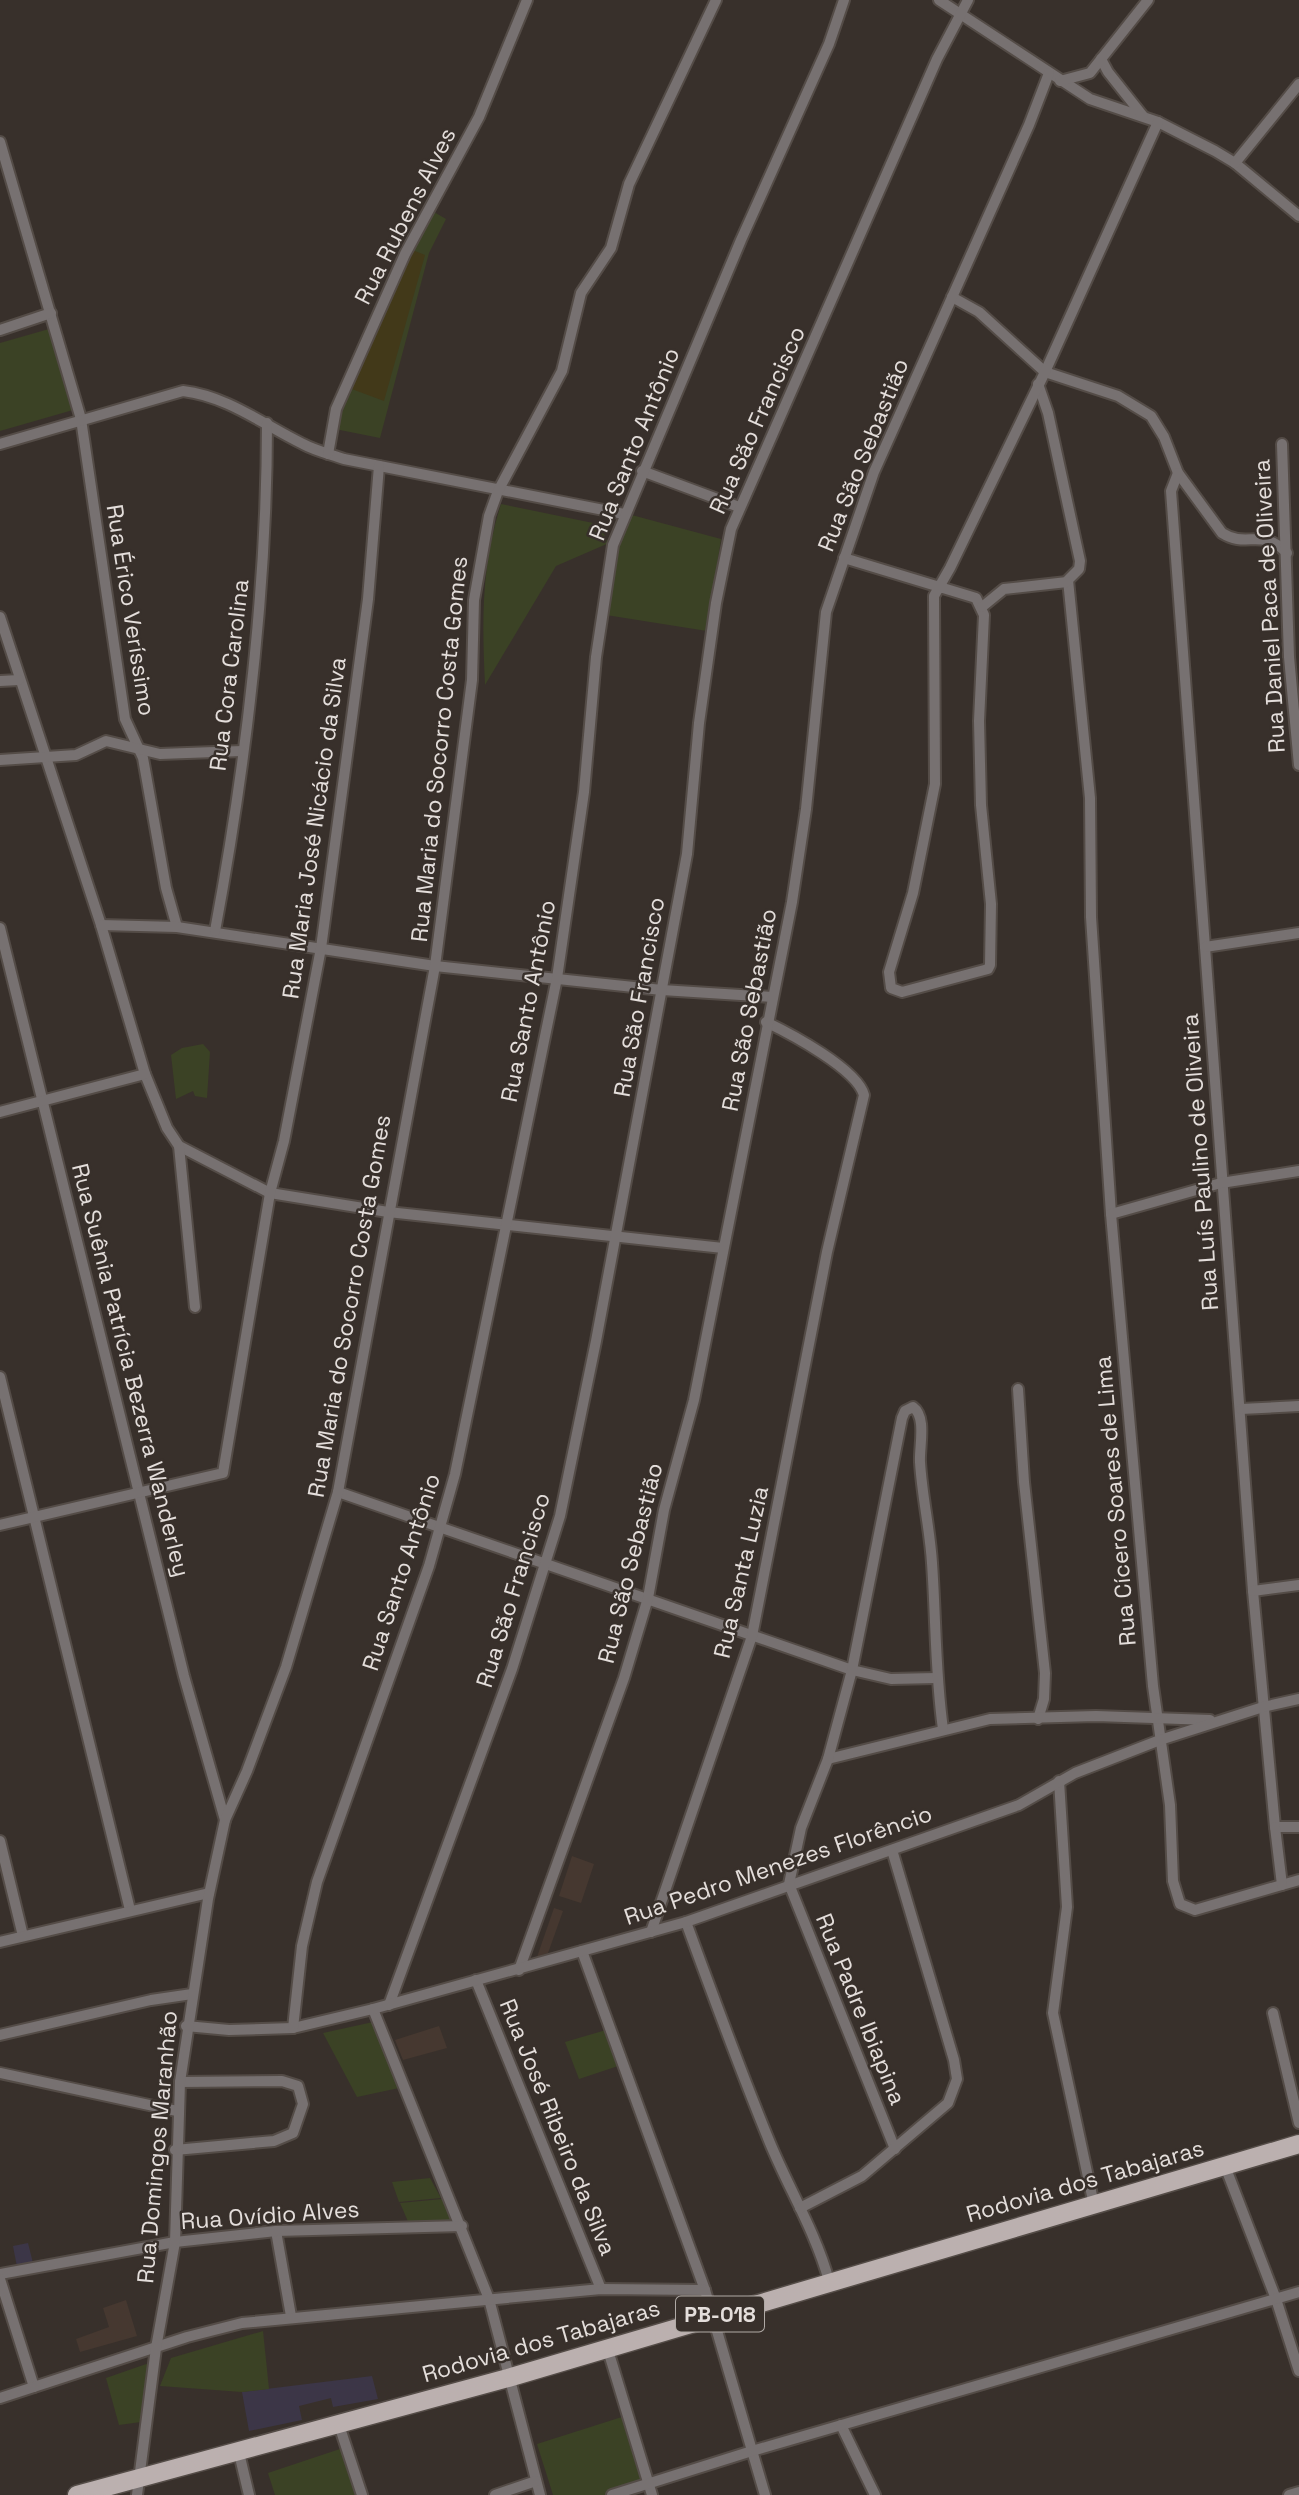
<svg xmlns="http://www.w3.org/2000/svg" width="1299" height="2495" font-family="'Space Grotesk',sans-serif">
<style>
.built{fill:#463830}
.education{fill:#3c3647}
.green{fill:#3b4225}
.sand{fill:#423919}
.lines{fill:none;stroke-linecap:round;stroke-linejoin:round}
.street-casing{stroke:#544c47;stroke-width:14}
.primary-casing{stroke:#544c47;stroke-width:21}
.street{stroke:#777171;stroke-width:10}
.primary{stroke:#bbb0af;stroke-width:18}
.labels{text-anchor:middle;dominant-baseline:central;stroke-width:5;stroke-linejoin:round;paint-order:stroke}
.shield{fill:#38302b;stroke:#b0aaa6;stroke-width:2}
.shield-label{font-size:21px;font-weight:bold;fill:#e4dedb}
.street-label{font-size:23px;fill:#e4dedb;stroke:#38302b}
</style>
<rect width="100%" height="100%" fill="#38302b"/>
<g class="built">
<polygon points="572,1856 594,1864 581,1903 559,1896"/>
<polygon points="554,1908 563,1911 548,1953 537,1957"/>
<polygon points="439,2026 447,2048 403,2060 395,2040"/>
<polygon points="126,2300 137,2336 80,2352 76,2339 109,2327 103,2308"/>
</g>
<g class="education">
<polygon points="28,2243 33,2263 17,2267 13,2246"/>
<polygon points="372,2376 378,2399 333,2407 331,2398 299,2406 302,2420 249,2431 242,2392"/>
</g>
<g class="green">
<polygon points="434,212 446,219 429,253 380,438 335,429 410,249"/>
<polygon points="49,329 73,410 0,431 0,343"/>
<path d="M501,504l97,20 11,19 -53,23 -71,119c-3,-65 -4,-118 16,-181z"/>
<polygon points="628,514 721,539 707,631 606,615 617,546"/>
<polygon points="203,1044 210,1052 207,1098 195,1096 193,1091 176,1099 171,1055 182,1048"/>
<polygon points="373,2022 399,2088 357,2097 323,2033"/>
<polygon points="606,2030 618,2066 579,2079 565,2042"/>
<polygon points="430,2178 441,2198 399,2202 392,2182"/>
<polygon points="442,2199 455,2224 410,2226 400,2203"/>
<polygon points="263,2331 269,2389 242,2392 160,2386 171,2358"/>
<polygon points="152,2362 141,2422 119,2425 106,2378"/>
<polygon points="625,2416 646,2482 605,2495 553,2495 537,2444"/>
<polygon points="343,2448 359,2495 275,2495 268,2473"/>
</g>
<polygon class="sand" points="410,249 425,255 384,401 349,388"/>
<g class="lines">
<defs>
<g id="street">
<polyline points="939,0 1090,99 1158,122 1215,151 1235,163 1299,216"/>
<polyline points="1101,59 1108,72 1143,116"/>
<polyline points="1060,81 1090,73 1148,0"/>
<polyline points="0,142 81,419 125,719 143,758 166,888 177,927"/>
<polyline points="1235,163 1299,84"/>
<path d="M952,297l27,15 66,60 73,24 33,20 13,21 14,36 44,60c25,16 39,-6 65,20"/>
<polyline points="0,330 51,313"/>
<polyline points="1038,384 1048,413 1080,561 1079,569 1068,580 1090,798 1091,917 1111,1214 1153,1686 1170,1805 1173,1881 1180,1904 1195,1910 1299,1880"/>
<path d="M0,444l183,-53c44,5 81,34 120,53 13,7 27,10 41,15l280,55"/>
<polyline points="1282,444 1289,657 1299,765"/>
<polyline points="328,454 336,409 405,254 479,117 527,0"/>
<polyline points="642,471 739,507"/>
<polyline points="1178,473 1171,491 1253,1591 1275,1827 1299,1827"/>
<polyline points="844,558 976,598 984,615 979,721 981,805 991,904 990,965 988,969 902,992 891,988 889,972 913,893 935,784 934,596 950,568 1045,372 1158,122"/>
<polyline points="982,607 1004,589 1067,582"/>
<polyline points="0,617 101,925 145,1074 167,1128 179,1146 270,1193 388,1212 723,1248"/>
<polyline points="0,681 19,680"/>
<polyline points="0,760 76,755 106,741 160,754 242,751"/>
<polyline points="101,925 177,927 435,966 662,990 772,997"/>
<polyline points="0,928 184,1676 225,1820"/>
<path d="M215,931c31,-167 52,-338 52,-508"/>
<polyline points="1205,947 1299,933"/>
<polyline points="0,1112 145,1074"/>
<polyline points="179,1146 195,1307"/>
<polyline points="1111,1214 1221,1183 1299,1171"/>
<polyline points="0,1377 130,1910"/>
<polyline points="1018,1389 1024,1482 1045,1673 1044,1699 1038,1719"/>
<polyline points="1241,1409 1299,1406"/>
<polyline points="338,1492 852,1670 891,1679 936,1678"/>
<polyline points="0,1525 223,1473 270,1193 284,1141 321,948 368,599 379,466"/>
<polyline points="1253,1591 1299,1585"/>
<polyline points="828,1759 990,1719 1096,1716 1210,1720"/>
<polyline points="1059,1781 1067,1907 1053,2013 1094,2205"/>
<polyline points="1275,1827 1282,1885"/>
<polyline points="0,1841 23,1936"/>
<path d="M686,1922c27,74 54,148 84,221 19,46 46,90 59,138"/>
<path d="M651,1932l101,-296 75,-384 37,-157c-7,-26 -73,-61 -98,-73"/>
<polyline points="0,1942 209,1893"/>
<polyline points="582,1951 705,2290"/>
<polyline points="519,1970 624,1678 648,1598 664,1510 694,1400 792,902 806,809 826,612 874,472 1029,125 1049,73"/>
<polyline points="476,1980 601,2289"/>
<polyline points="389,2005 512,1669 560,1516 596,1341 687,854 699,723 716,603 731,529 937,59 968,0"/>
<polyline points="373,2009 489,2299 540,2495"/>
<polyline points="1273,2013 1299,2123"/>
<polyline points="186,2026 229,2030 293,2028 373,2009 686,1922 1019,1805 1075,1773 1160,1740 1263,1707 1299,1699"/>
<polyline points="293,2028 302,1946 317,1882 429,1566 455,1474 557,978 584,792 596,657 613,545 741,240 829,44 844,0"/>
<polyline points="0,2035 151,2000 192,1994"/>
<polyline points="0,2073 177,2111"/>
<path d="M895,2149l-106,-265 12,-56 27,-69 24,-89 50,-252 3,-7 8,-4c14,10 6,40 7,55 2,34 10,68 12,101 4,56 3,110 11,166"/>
<polyline points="175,2150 274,2141 293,2133 303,2104 298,2086 282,2081 180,2082"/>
<polyline points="1225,2166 1276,2299 1299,2371"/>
<polyline points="800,2208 862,2176 948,2103 957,2079 954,2060 892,1850"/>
<polyline points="276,2231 291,2316"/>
<polyline points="0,2274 175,2242 276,2231 462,2226"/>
<polyline points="0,2279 34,2387"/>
<polyline points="607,2347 652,2495"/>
<polyline points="0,2398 187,2337 242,2323 601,2289 705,2290 765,2495"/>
<polyline points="339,2425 362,2495"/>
<polyline points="841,2425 875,2495"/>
<polyline points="239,2453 249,2495"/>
<polyline points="137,2495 156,2348 175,2242 180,2082 208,1899 225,1820 247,1771 286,1667 338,1492 435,966 472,680 474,600 489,516 498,491 562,371 581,293 611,248 629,184 716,0"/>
<polyline points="495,2495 536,2481"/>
<polyline points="612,2495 752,2451 1299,2292"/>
<polyline points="1289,2495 1299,2492"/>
</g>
<polyline id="primary" points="77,2495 508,2378 1299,2144"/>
</defs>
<use href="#street" class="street-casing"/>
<use href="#primary" class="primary-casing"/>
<use href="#street" class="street"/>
<use href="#primary" class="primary"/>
</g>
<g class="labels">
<rect class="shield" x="676" y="2296.5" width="88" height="35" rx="5"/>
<g class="shield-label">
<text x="720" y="2314">PB-018</text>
</g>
<g class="street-label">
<text transform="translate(405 216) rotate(-63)">Rua Rubens Alves</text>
<text transform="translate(757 420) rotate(-66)">Rua São Francisco</text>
<text transform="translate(634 444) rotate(-68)">Rua Santo Antônio</text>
<text transform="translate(863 455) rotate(-68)">Rua São Sebastião</text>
<text transform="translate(1269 606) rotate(-93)">Rua Daniel Paca de Oliveira</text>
<text transform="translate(131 610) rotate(81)">Rua Érico Veríssimo</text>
<text transform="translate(229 675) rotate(-83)">Rua Cora Carolina</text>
<text transform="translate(439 749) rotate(-84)">Rua Maria do Socorro Costa Gomes</text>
<text transform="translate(314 828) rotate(-82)">Rua Maria José Nicácio da Silva</text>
<text transform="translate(639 997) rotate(-80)">Rua São Francisco</text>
<text transform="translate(528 1001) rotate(-79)">Rua Santo Antônio</text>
<text transform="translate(749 1010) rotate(-79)">Rua São Sebastião</text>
<text transform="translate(1200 1162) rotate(-94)">Rua Luís Paulino de Oliveira</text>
<text transform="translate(349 1306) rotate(-80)">Rua Maria do Socorro Costa Gomes</text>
<text transform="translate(131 1370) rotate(76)">Rua Suênia Patrícia Bezerra Wanderley</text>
<text transform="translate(1115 1501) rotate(-95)">Rua Cícero Soares de Lima</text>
<text transform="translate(630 1563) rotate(-76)">Rua São Sebastião</text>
<text transform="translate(401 1572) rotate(-72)">Rua Santo Antônio</text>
<text transform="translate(741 1572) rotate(-77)">Rua Santa Luzia</text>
<text transform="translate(513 1590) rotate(-73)">Rua São Francisco</text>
<text transform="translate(778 1865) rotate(-19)">Rua Pedro Menezes Florêncio</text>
<text transform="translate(861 2009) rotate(68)">Rua Padre Ibiapina</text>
<text transform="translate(558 2127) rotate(68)">Rua José Ribeiro da Silva</text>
<text transform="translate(157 2147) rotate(-85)">Rua Domingos Maranhão</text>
<text transform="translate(1085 2181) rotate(-16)">Rodovia dos Tabajaras</text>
<text transform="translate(270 2215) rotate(-4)">Rua Ovídio Alves</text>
<text transform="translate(541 2341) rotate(-16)">Rodovia dos Tabajaras</text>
</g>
</g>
</svg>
